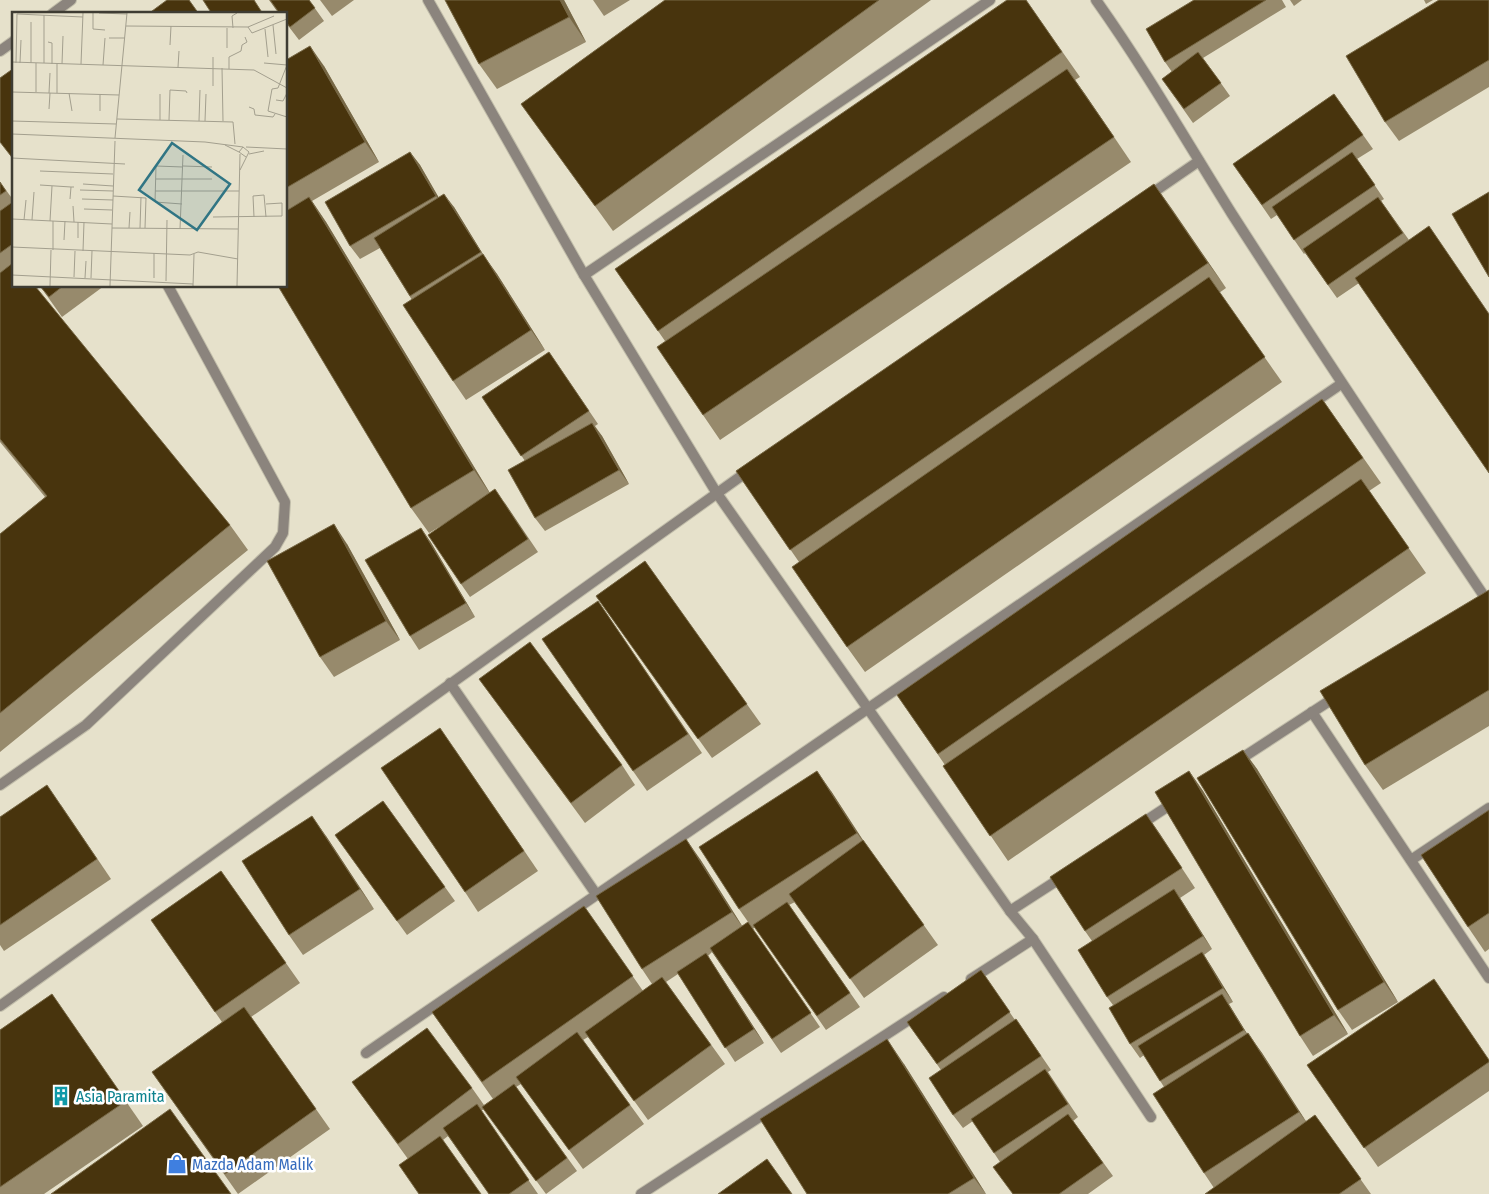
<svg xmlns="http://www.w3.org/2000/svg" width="1489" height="1194" font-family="'Fira Sans Condensed',sans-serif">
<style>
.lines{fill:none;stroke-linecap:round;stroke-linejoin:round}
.service-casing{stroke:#c1bdaa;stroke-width:12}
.minor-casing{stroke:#c1bdaa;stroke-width:12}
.tertiary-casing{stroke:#c1bdaa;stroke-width:12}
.service{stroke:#8b847d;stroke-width:10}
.minor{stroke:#8b847d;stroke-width:10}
.tertiary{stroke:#8b847d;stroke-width:10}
.wall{fill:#978a6c}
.shaded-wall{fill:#776846}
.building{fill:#48340d;stroke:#776846}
.labels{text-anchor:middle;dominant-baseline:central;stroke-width:5;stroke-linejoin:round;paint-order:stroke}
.culture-label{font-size:16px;fill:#0d838f;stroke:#fff;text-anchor:start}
.shop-label{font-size:16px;fill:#366cbe;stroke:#fff;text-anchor:start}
.inset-road{fill:none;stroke:#a39f8e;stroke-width:1}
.view{fill:#307584;fill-opacity:0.15;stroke:#307584;stroke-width:2.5}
.inset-edge{fill:none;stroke:#3e3c33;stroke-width:2.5}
</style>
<rect width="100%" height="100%" fill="#e6e1cb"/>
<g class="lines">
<defs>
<g id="service">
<polyline points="450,683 596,894"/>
<polyline points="1312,712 1489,978"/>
<polyline points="0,785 86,725 275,547 283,533 285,502 168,286"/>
<polyline points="1411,860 1489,808"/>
</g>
<g id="minor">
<polyline points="428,0 584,275 716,492 1010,911 1033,939 1151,1117"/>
<path d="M1096,0c49,69 91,142 136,214 83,129 168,257 254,385"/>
<polyline points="1148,196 1199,161"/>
<polyline points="584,275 990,0"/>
<polyline points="1236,762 1337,696"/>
<polyline points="1138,826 1176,801"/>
<polyline points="1010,911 1064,876"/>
<polyline points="971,979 1033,939"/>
<polyline points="0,1006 751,469"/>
<polyline points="366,1053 1341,384"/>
<polyline points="641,1194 944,997"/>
</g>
<g id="tertiary">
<polyline points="52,14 71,0"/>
<polyline points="0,51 14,41"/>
</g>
</defs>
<use href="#service" class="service-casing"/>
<use href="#minor" class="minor-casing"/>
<use href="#tertiary" class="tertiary-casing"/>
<use href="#service" class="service"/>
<use href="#minor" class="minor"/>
<use href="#tertiary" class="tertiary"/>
</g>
<g class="wall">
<polygon points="269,0 309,0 324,21 299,40 286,23 286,14 279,14"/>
<polygon points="320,0 354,0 332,16"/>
<polygon points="445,0 564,0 586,42 497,89 479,64"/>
<polygon points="593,0 630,0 604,16"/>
<polygon points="665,0 931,0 613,231 521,104"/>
<polygon points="1026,0 1080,77 1075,80 1131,162 720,440 703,415 665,341 615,269"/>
<polygon points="1194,0 1282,0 1286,7 1203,58 1230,96 1193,123 1162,79 1172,72 1165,62"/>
<polygon points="1290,0 1302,0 1294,6"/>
<polygon points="1424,0 1433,0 1426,4"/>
<polygon points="1489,0 1489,87 1399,141 1385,122"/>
<polygon points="286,60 324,66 379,162 312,201 326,222 490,493 505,503 538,552 470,597 461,584 449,521 429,533 411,508 286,286"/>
<polygon points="1334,94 1373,149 1357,159 1384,199 1381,201 1409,240 1359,283 1337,298 1305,253 1304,254 1277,215 1271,219 1233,164"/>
<polygon points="410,152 420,165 438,197 454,207 484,256 497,274 545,350 466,400 453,381 412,300 380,248 360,259 350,246"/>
<polygon points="0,182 14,201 14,286 230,525 248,550 0,752 0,534 45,497 0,442"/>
<polygon points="1154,184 1226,288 1219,293 1282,382 865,672 847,647 799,562 736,471"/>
<polygon points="40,286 104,286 62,317"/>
<polygon points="549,352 598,424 595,426 602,436 629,484 545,531 535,518 525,461 482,397"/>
<polygon points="1322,399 1381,483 1369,491 1426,573 1008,861 943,766 945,765 897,695"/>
<polygon points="430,541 475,617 419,650 410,636"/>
<polygon points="347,544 400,640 334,677 320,657"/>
<polygon points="645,561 761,724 712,758 596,596"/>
<polygon points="1489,590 1489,726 1383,790 1365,765"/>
<polygon points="598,601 702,753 647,791 633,771"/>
<polygon points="479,679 622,765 635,785 585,823"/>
<polygon points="454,748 538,871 478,912 465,892"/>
<polygon points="1243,750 1257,769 1398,1002 1352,1030 1338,1010"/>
<polygon points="1189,771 1203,791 1348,1034 1313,1056 1300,1036"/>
<polygon points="831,791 863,840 938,945 864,998 795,902 789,905 860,1007 826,1030 755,927 753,929 739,909"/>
<polygon points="383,801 455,901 407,935 335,835"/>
<polygon points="61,805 111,879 4,951 0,945 0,817"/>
<polygon points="1489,810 1489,949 1485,952 1468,927"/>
<polygon points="1146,814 1195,888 1180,898 1212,949 1204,955 1211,966 1233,1002 1229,1004 1247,1034 1262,1053 1306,1122 1315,1115 1371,1194 1205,1194 1214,1188 1204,1173 1164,1087 1144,1055 1140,1058 1130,1044 1113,1005 1107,997 1092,941 1085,931"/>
<polygon points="326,836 374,909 303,955 289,935"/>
<polygon points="700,859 742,926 748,922 820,1027 781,1053 712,952 708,956 764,1043 735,1062 678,974 666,982 725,1064 648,1120 588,1037 583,1040 644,1124 583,1169 521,1084 516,1087 577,1171 546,1194 484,1109 481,1111 538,1194 489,1194 448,1136 443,1140 408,1159 352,1082 472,1088 484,1105 493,1099 432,1012 584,906 643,991 652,984 642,969"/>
<polygon points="221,871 300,983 251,1017 330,1129 238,1194 152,1072 222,1022 151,920"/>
<polygon points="981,970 1015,1020 1016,1019 1051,1070 1048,1072 1078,1117 1073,1121 1113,1176 1088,1194 1013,1194 1000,1162 973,1121 963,1128 953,1115 941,1070 907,1022"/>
<polygon points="52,994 143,1126 44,1194 0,1194 0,1030"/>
<polygon points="1489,1059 1489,1091 1378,1167 1307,1065"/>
<polygon points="904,1064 986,1194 807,1194"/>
</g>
<g class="shaded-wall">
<polygon points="560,0 564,0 586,42 569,17"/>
<polygon points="310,46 324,66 379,162 365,142"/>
<polygon points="1067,69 1085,94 1131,162 1114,137"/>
<polygon points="410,152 420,165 446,210 436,196"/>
<polygon points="1154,184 1172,209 1226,288 1208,263"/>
<polygon points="444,194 454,207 484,256 497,274 545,350 531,330 481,252"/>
<polygon points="309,197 326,222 491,495 474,470"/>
<polygon points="592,423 602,436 629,484 619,470"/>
<polygon points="334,524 347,544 400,640 386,621"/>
<polygon points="421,528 430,541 475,617 466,603"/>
<polygon points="1243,750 1257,769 1398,1002 1384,982"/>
<polygon points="817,771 831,791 871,853 857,833"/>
<polygon points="1189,771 1203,791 1348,1034 1334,1015"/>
<polygon points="1146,814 1160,834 1195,888 1182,868"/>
<polygon points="312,816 326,836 374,909 360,889"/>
<polygon points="686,839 700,859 746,932 732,912"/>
<polygon points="1174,889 1183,903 1212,949 1203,936"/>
<polygon points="1202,952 1211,966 1233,1002 1223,988"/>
<polygon points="706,953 715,967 764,1043 754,1029"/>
<polygon points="1222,994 1231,1008 1253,1043 1244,1030"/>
<polygon points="1248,1033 1262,1053 1313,1132 1299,1112"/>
<polygon points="887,1039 904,1064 986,1194 974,1178"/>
</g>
<g class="building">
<polygon points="167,0 189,0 199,14 148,14"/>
<polygon points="203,0 254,0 263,14 212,14"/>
<polygon points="270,0 309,0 315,8 290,27 286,22 286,14 280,14"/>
<polygon points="445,0 560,0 569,17 479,64"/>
<polygon points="665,0 879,0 595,206 521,104"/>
<polygon points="1007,0 1026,0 1062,52 658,331 615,269"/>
<polygon points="1194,0 1266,0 1165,62 1146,29"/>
<polygon points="1439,0 1489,0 1489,60 1385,122 1346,56"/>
<polygon points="310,46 365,142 286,188 286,60"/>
<polygon points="1198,52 1221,83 1184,109 1162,79"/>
<polygon points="14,68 14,160 0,142 0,78"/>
<polygon points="1067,69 1114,137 703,415 657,347"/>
<polygon points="1334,94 1363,135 1262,205 1233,164"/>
<polygon points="410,152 436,196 350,246 325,202"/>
<polygon points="1352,152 1375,185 1294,240 1272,207"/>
<polygon points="0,182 6,191 0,195"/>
<polygon points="1154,184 1208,263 790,550 736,471"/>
<polygon points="1489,192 1489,277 1452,214"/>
<polygon points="444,194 481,252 410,296 374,238"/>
<polygon points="309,197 474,470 411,508 278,286 286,286 286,211"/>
<polygon points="1378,197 1403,233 1328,285 1303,249"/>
<polygon points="14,201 14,243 0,253 0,211"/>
<polygon points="1429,226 1489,314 1489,473 1355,278"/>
<polygon points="483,254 531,330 453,381 403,305"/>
<polygon points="14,262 14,286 35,286 230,525 0,713 0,534 47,496 0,439 0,273"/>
<polygon points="1209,277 1265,357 847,647 792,567"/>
<polygon points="40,286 63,286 49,297"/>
<polygon points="549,352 589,411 521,456 482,397"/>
<polygon points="1322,399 1363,458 938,754 897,695"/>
<polygon points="592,423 619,470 535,518 508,470"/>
<polygon points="1361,479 1409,548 990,836 943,766"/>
<polygon points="495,489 528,539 461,584 428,535"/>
<polygon points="334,524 386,621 320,657 267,561"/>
<polygon points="421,528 466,603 410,636 365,560"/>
<polygon points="645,561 747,704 698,739 596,596"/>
<polygon points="1489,590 1489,690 1365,765 1320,691"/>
<polygon points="598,601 688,734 633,771 542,639"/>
<polygon points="530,642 622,765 571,803 479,679"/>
<polygon points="440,728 524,851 465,892 381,768"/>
<polygon points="1243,750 1384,982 1338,1010 1197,778"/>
<polygon points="817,771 857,833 739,909 699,847"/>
<polygon points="1189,771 1334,1015 1300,1036 1155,792"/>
<polygon points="47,785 97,859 0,925 0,817"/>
<polygon points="383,801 445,887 397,921 335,835"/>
<polygon points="1489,810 1489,913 1468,927 1421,855"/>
<polygon points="1146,814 1182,868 1085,931 1050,877"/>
<polygon points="312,816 360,889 289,935 242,861"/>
<polygon points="686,839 732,912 642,969 596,896"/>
<polygon points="863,840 924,925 850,979 789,894"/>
<polygon points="221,871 286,963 215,1012 151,920"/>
<polygon points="1174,889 1203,936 1107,997 1078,950"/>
<polygon points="787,902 850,993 817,1016 753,925"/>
<polygon points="584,906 633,976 482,1082 432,1012"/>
<polygon points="748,922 811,1013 772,1039 710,948"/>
<polygon points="1202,952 1223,988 1130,1044 1109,1008"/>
<polygon points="706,953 754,1029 725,1048 677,972"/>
<polygon points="981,970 1010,1012 937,1064 907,1022"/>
<polygon points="662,977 711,1045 634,1101 585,1032"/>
<polygon points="1434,979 1489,1060 1489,1062 1364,1148 1307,1065"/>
<polygon points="52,994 126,1101 0,1187 0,1030"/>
<polygon points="1222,994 1244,1030 1160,1081 1138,1046"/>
<polygon points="244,1007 316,1109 225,1174 152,1072"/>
<polygon points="1016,1019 1041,1056 953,1115 929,1078"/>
<polygon points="427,1028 472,1088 398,1144 352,1082"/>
<polygon points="577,1032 630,1105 569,1150 516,1077"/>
<polygon points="1248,1033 1299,1112 1204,1173 1153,1094"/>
<polygon points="887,1039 974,1178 948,1194 807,1194 760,1119"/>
<polygon points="1045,1069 1068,1104 994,1153 971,1119"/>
<polygon points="514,1084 567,1158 536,1181 482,1107"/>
<polygon points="477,1104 529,1180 509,1194 489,1194 443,1128"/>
<polygon points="170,1109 231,1194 51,1194"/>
<polygon points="1068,1114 1103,1163 1059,1194 1013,1194 993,1167"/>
<polygon points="1315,1115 1361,1179 1339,1194 1205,1194"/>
<polygon points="440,1136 481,1194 419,1194 399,1165"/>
<polygon points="767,1159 792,1194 718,1194"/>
</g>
<defs>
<symbol id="building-bare" viewBox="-9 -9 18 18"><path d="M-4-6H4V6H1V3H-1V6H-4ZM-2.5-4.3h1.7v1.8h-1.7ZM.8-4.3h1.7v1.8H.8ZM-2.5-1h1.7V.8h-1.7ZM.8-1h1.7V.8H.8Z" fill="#0f9aa8" stroke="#fff" stroke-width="2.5" paint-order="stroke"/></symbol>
<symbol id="shop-bare" viewBox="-9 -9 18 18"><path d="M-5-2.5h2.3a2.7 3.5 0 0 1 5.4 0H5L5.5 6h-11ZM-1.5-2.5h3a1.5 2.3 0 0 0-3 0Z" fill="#3f7fe0" stroke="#fff" stroke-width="2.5" paint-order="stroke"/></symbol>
</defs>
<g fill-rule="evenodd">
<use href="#building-bare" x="47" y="1082" width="28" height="28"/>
<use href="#shop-bare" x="163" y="1150" width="28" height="28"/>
</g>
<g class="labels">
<g class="culture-label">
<text x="76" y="1096">Asia Paramita</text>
</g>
<g class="shop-label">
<text x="192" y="1164">Mazda Adam Malik</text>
</g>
</g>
<g transform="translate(12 12)">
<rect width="275" height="275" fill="#e6e1cb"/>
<path class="inset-road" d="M81,1v16l12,1M87,1l28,1M32,3v48M261,13l3,29M114,14l122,1 4,6 35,-14M236,15l26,-11M221,16l-1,-12 5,-3M253,17l3,28M97,26h16M36,30l4,1v21M158,33l1,-19M215,36v-20M201,45v29M0,50l242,8 33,18M4,51l1,-49 66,3M8,51l1,-23M19,51v-41M252,51l23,2M50,52l1,-28M69,52l2,-51M91,53l2,-27M275,53l-9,23 -6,1 -4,22 19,6M166,55l1,-16M210,56l1,53M217,57v-12l12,-6 1,-6 5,-3 -2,-5M0,80l107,3M24,80v-29M37,81l1,-20M45,81v-29M57,81l3,18M264,88l7,1 4,-8M237,95l5,2 1,6 18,2 2,-3M37,97l1,-16M88,99v-16M105,107l116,3 2,22M148,108v-26M157,108l1,-30 16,1 1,2M0,109l104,3M187,109l1,-31M193,109l1,-27M0,122l193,8 38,5M103,126l12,-125M213,133l14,7M234,135l41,2M237,142l15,-3M0,146l113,6M144,154l-1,36 27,2M144,154l27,1M171,154l29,1M228,158l9,-18 -6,-5 -4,5 7,5M28,159l73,3M144,167h56M71,172l30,2M28,173l31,2M68,178l33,1M143,179h84M101,184l33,2 -1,30M58,187l1,-12h3M70,187l31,1M61,194l1,16M72,197l28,1M201,205l69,-1v-13l-16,1M242,205l-1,-21 11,-1 2,22M0,207l100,5M12,208l2,-20M20,208l2,-28M38,209l2,-35M100,216l126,1M117,216l1,-16M128,216l1,-31M168,217l3,-74M66,226v-16M52,228l1,-19M0,235l178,8 8,-3 40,7M41,238v-29M71,239l1,-29M142,241v25M0,263l181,9M62,265l1,-26M73,266l1,-17M79,266l1,-27M154,269l1,-61M38,274l1,-36M98,274l5,-145M181,274l1,-32M225,274l3,-132"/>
<path class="view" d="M160,131l58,41 -33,46 -58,-40z"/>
<rect width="275" height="275" class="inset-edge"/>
</g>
</svg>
